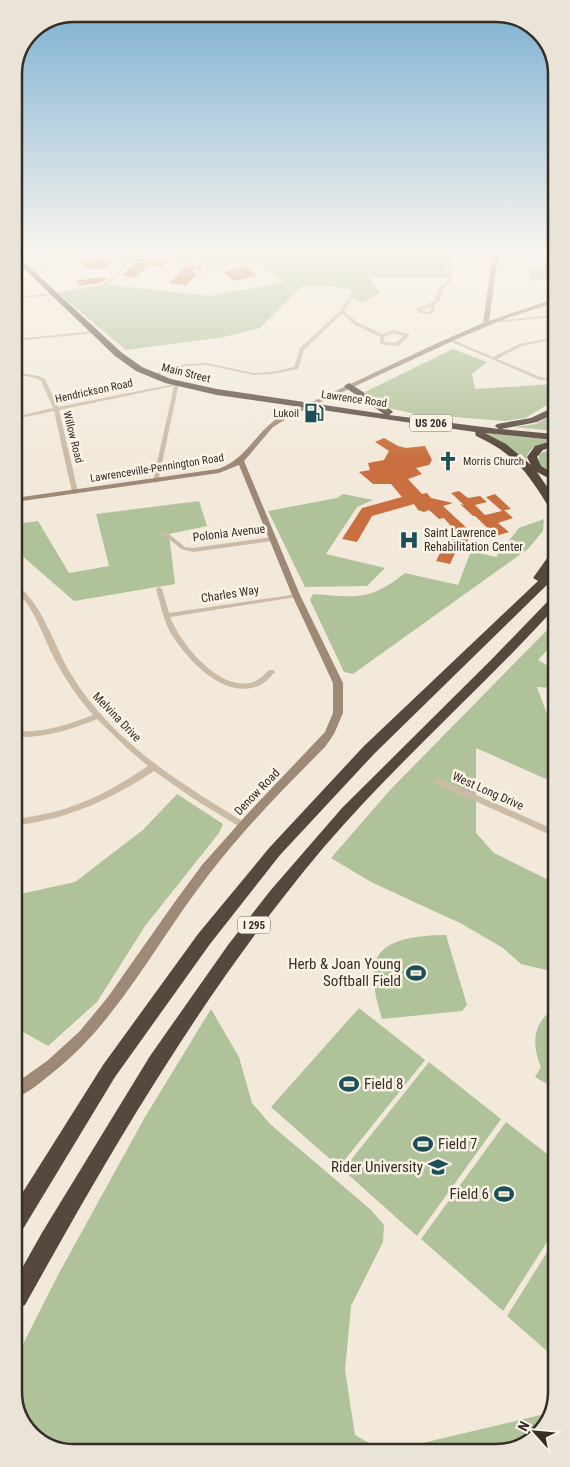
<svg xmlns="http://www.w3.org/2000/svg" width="570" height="1467" font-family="'Roboto Condensed',sans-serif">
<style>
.green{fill:#b0c299}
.building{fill:#ca7040}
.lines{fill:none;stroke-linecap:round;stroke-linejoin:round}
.street{fill:#cbbaa5;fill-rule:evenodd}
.secondary{fill:#9e8977;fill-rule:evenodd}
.highway{fill:#57483d;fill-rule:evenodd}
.labels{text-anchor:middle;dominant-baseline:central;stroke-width:5;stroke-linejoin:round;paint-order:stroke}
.far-street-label{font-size:11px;fill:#362d27;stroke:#faf3e6}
.far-poi-label{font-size:11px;fill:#362d27;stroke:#faf3e6;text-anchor:end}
.shield{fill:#faf3e6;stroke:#716860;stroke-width:1}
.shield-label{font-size:11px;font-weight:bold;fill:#362d27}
.street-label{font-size:12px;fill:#362d27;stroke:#faf3e6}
.poi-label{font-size:12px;fill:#362d27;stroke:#faf3e6;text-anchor:start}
.near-poi-label{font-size:15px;fill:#362d27;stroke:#faf3e6;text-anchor:end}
.rim{fill:none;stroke:#362d27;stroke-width:2.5}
</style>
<rect width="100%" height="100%" fill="#f2e9da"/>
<g class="green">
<polygon points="45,251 108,251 84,255 34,257"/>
<polygon points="174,251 233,251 240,259 223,264 168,257"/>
<polygon points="238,251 441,251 448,278 369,277 380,293 363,303 354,299 355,290 328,286 302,286 260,328 224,337 126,350 59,294 110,285 210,296 284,282 261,265 242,260"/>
<polygon points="546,251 554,251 554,278 531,281 528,270 540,268 548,259"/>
<polygon points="453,349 487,362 472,374 475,389 554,384 554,401 525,418 505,421 416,414 384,407 365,392"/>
<polygon points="554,414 554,431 514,427 536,424"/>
<path d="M485,433l69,7c-14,4 -27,6 -28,22l-21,-18z"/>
<polygon points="554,448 554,476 551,476 538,466 539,454"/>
<polygon points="343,494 373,500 357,507 326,554 385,568 367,586 305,587 268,511 337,498"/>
<polygon points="199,501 207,526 169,534 175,584 74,601 20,554 15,553 15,524 38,521 69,573 109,566 96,514"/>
<path d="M544,519l-1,12 -15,18 -175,125 -9,-2 -34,-72 3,-6c44,3 55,8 92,-21l53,12 13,-34 25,6 23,-29z"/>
<polygon points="554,623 554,643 538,660 555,670 555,688 537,687 555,736 555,783 476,748 476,833 494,853 555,883 555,972 521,964 503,948 462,924 371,882 331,858 391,789"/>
<polygon points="177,794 223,824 219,833 145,926 97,1002 48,1046 16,1028 16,895 75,882 143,830"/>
<path d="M446,935l21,70 -5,6 -80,8c-5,-17 -12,-40 -6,-58 7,-24 50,-26 70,-26z"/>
<polygon points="359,1008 425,1060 339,1167 271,1107"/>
<path d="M555,1008v31l-2,9 3,41 -21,-12 6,-10c-10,-23 -8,-45 14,-59z"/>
<polygon points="211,1009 239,1057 252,1103 270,1124 370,1209 384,1225 383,1242 351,1306 345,1370 355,1435 383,1451 71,1453 37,1440 17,1411 17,1356 58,1275 145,1117"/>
<polygon points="429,1062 501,1119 417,1236 343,1170"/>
<polygon points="506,1122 556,1161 556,1228 503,1311 421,1239"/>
<polygon points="556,1238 556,1359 507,1316"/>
<polygon points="549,1413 544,1429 514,1450 389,1451"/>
</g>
<g class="building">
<polygon points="103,257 111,268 99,269 85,268 81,261"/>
<polygon points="137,258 162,261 166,262 161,267 149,265 135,278 122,275 135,263 132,263"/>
<polygon points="188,265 203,267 201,269 194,269 193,272 197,274 186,285 169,283"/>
<polygon points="240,267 246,267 257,276 234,281 225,274 225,271"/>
<polygon points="100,277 108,279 98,283 80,286 76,281"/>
<polygon points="384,438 398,446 406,448 425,446 432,460 429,465 416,468 422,474 408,479 422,494 427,493 431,498 453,503 443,506 471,532 464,549 461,548 460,551 456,551 450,564 436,561 444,545 449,547 456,532 444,518 439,519 429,510 424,512 418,510 414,504 372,516 357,542 342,539 362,508 402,497 391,484 373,484 359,472 370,470 368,463 384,460 389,451 375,442"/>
<polygon points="459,491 468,498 480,496 487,502 475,505 485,515 502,511 486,497 495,494 511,509 504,510 513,518 498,523 509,532 496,536 475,516 473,516 460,504 464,505 451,493"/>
</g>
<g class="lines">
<g class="street">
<polygon points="107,251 134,253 223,264 239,259 233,251 237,251 244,260 223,266 215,265 205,274 195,271 197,270 204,272 211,265 134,256 114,280 106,286 54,295 14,299 14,297 54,293 104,284 112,278 125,262 111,263 109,262 110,261 127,260 130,256 108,253 106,252"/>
<path d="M443,251h4l5,19 -1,12 -8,7 -3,11 -6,5 1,7 -6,2 -11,-1 -2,-3v-1l18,-8 5,-13 8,-6 1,-12zM430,307l1,3 -3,2 -7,-2z"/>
<polygon points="51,257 54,258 50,265 30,271 28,270 47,263"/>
<polygon points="24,263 24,265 14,266 14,264"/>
<path d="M359,273l2,1 -6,20 -11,18 15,11 23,11 11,-4 16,4v2l-11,10 -18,-2v-7l-25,-12 -13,-11 -38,36 -6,19 -26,5 -18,1 -47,-10 -21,1 -34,10 -2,-1 36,-11 21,-1 47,10 18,-1 22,-5 6,-19 40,-37 11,-17 6,-20zM393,333l11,3 -9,7 -11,-1v-5z"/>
<polygon points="554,315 554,317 491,323 489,322 491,321"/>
<polygon points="94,331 96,331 96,333 14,341 14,339"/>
<polygon points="554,337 554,339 522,346 497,359 543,378 547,378 554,375 554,378 548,380 540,380 447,340 451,339 493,357 519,344"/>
<polygon points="21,373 39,376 45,379 58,407 179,383 158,482 156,483 153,481 174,386 59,410 78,492 75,494 72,492 54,411 15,419 15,417 53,408 41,381 35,378 21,375"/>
<polygon points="164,530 185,547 193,548 272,537 275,539 272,541 193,552 181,549 162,533 161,532"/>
<path d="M15,585c25,12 41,66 56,89 40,67 110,110 175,149l1,2 -1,2 -3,1 -3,-1 -46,-28 -40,-28c-42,28 -88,49 -138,54v-6c12,-2 25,-4 38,-7 34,-9 65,-26 94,-46l-19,-16 -32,-31c-26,11 -53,19 -82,18v-6c28,2 53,-6 78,-16 -16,-18 -30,-39 -41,-61 -11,-23 -18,-47 -37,-64z"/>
<path d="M159,587l3,2 7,24 129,-19 1,1 -1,1 -2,1 -126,20c11,27 50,76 83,65 6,-2 11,-7 16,-12h4l2,2 -2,2c-4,4 -9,10 -15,12 -35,14 -73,-28 -89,-56 -6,-13 -9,-27 -13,-41z"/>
<polygon points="438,778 555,830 555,837 435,783 434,781 435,779"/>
</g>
<path class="secondary" d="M493,251h6l-10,70 65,-22v4l-47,15 -48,20 -166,77 -20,12 -29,34 56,134 43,88v30l-9,21 -9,13c-40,40 -80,81 -115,126 -53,67 -91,148 -159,201 -11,9 -22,18 -35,24v-15l31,-22 32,-29 29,-35 66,-94 28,-38 48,-54 75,-79 8,-19v-30l-41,-88 -53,-130 -20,8 -204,29v-4l203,-29c28,-9 36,-35 60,-51l153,-72 52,-23z"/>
<g class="highway">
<path d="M14,253l107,99 21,15 29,12 46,10 167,25 -38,-26 -2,-2 5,-3 42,27 2,2 -4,3 110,14 -4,-3 2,-2 34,-6 23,-11v7l-17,8 -36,7 53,5v6l-69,-7 21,11 25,21 -4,-8 8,-11 19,-6v6l-11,4 -6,7 4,9 13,8v7l-17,-9 17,25v13l-4,-1c-22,-35 -34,-55 -74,-73l-1,-4 -258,-37 -52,-12 -29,-12 -21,-15 -101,-97z"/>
<polygon points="554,553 554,564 551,569 554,569 554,578 374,754 280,855 210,944 115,1077 23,1229 17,1232 16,1203 103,1065 198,934 270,847 364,746 538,581 533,578 550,554"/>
<path d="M554,598v11c-74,81 -158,154 -230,238 -118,140 -210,298 -299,458l-8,3v-31l26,-46 107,-175 78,-111 42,-54 72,-83 149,-148 59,-61z"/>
</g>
</g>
<linearGradient id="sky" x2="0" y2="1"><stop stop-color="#7bafd2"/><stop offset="0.55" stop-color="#f9f5ee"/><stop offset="1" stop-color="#f9f5ee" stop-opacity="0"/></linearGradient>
<rect width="570" height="456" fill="url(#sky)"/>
<defs>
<symbol id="fuel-bare" viewBox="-9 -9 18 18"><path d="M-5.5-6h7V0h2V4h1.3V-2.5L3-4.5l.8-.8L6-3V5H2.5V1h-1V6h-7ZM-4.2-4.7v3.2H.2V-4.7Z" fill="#1b4f59" stroke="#faf3e6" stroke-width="2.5" paint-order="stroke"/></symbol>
<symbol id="church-bare" viewBox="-9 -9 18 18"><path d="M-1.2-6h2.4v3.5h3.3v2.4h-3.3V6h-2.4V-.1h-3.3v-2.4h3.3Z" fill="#1b4f59" stroke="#faf3e6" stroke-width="2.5" paint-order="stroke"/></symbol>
<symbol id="hospital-bare" viewBox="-9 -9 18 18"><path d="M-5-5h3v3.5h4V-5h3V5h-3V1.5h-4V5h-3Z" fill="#1b4f59" stroke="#faf3e6" stroke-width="2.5" paint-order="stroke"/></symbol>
<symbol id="stadium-bare" viewBox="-9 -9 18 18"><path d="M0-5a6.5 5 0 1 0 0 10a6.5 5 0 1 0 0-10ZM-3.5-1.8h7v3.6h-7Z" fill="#1b4f59" stroke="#faf3e6" stroke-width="2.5" paint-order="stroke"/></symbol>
<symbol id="university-bare" viewBox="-9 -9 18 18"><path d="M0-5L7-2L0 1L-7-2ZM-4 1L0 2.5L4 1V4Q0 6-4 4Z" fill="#1b4f59" stroke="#faf3e6" stroke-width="2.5" paint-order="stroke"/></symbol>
</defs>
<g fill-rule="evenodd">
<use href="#fuel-bare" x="300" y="399" width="28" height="28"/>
<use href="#church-bare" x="434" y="447" width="28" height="28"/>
<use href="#hospital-bare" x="395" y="526" width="28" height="28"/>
<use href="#stadium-bare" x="402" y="959" width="28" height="28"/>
<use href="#stadium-bare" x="335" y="1070" width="28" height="28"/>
<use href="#stadium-bare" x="409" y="1130" width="28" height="28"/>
<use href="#university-bare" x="424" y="1153" width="28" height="28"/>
<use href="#stadium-bare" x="490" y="1180" width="28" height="28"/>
</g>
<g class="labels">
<g class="far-street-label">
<text transform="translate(186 373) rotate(14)">Main Street</text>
<text transform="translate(94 391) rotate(-12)">Hendrickson Road</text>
<text transform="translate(354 399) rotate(8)">Lawrence Road</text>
<text transform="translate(73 437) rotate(76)">Willow Road</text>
<text transform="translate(157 468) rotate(-9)">Lawrenceville-Pennington Road</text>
</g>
<g class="far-poi-label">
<text x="299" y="413">Lukoil</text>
<text x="463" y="461" text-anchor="start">Morris Church</text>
</g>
<g class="shield">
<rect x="410" y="414.5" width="42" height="17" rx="4"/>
<rect x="238" y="916.5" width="32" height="17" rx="4"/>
</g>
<g class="shield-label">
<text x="431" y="423">US 206</text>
<text x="254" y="925">I 295</text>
</g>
<g class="street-label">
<text transform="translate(229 533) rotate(-7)">Polonia Avenue</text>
<text transform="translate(230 594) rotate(-9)">Charles Way</text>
<text transform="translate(117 717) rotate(46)">Melvina Drive</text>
<text transform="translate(488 791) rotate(24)">West Long Drive</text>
<text transform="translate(257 792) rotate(-46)">Denow Road</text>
</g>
<g class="poi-label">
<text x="424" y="533">Saint Lawrence<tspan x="424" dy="14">Rehabilitation Center</tspan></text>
</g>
<g class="near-poi-label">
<text x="401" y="964">Herb &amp; Joan Young<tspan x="401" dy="17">Softball Field</tspan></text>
<text x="364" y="1084" text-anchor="start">Field 8</text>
<text x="438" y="1144" text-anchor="start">Field 7</text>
<text x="423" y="1167">Rider University</text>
<text x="489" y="1194">Field 6</text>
</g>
</g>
<path d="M0 0H570V1467H0ZM74 22H496A52 52 0 0 1 548 74V1392A52 52 0 0 1 496 1444H74A52 52 0 0 1 22 1392V74A52 52 0 0 1 74 22Z" fill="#eae3d7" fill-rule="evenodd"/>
<path class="rim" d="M74 22H496A52 52 0 0 1 548 74V1392A52 52 0 0 1 496 1444H74A52 52 0 0 1 22 1392V74A52 52 0 0 1 74 22Z"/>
<g transform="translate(535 1432) rotate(297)" stroke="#faf3e6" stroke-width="4" paint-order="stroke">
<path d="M0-4L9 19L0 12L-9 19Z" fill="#362d27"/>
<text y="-8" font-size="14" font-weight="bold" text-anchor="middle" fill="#362d27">N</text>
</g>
</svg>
